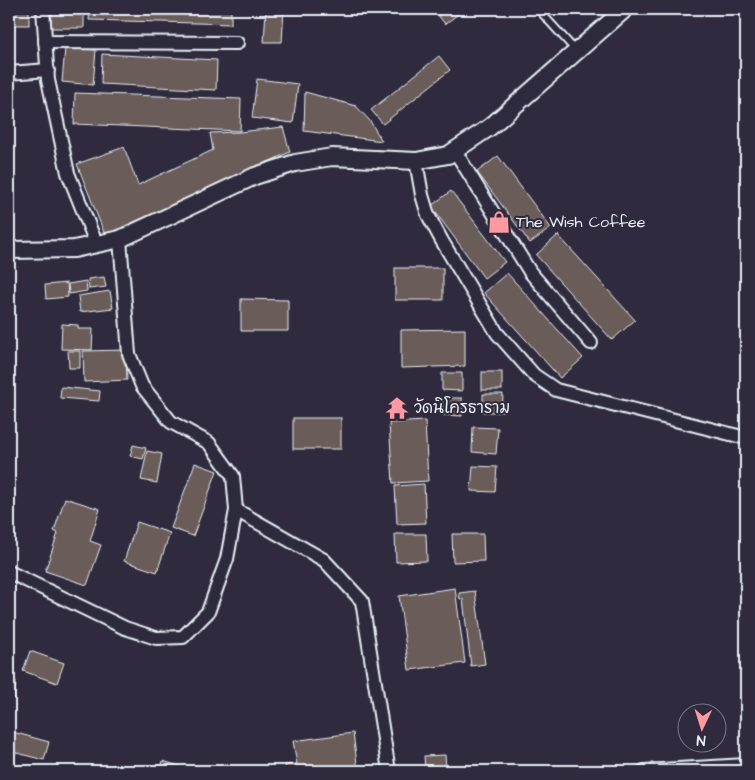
<svg xmlns="http://www.w3.org/2000/svg" width="755" height="780" font-family="'Architects Daughter','Playpen Sans Thai',sans-serif">
<style>
.building{fill:#6a5c58;stroke:#e8f1f8}
.lines{fill:none;stroke-linecap:round;stroke-linejoin:round}
.service-casing{stroke:#e8f1f8;stroke-width:10}
.minor-casing{stroke:#e8f1f8;stroke-width:16}
.tertiary-casing{stroke:#e8f1f8;stroke-width:20}
.service{stroke:#2f2a3d;stroke-width:6}
.minor{stroke:#2f2a3d;stroke-width:12}
.tertiary{stroke:#2f2a3d;stroke-width:16}
.labels{text-anchor:middle;dominant-baseline:central;stroke-width:4;stroke-linejoin:round;paint-order:stroke}
.poi-label{font-size:16px;fill:#e8f1f8;stroke:#2f2a3d;text-anchor:start}
</style>
<rect width="100%" height="100%" fill="#2f2a3d"/>
<filter id="ink" filterUnits="userSpaceOnUse"><feTurbulence type="fractalNoise" baseFrequency=".02" numOctaves="2"/><feDisplacementMap in="SourceGraphic" scale="10" xChannelSelector="R" yChannelSelector="G"/><feConvolveMatrix kernelMatrix="1 2 1 2 8 2 1 2 1" color-interpolation-filters="sRGB"/></filter>
<g filter="url(#ink)">
<g class="building">
<rect x="9" y="9" width="20" height="16"/>
<polygon points="52,9 84,9 84,28 51,28"/>
<polygon points="90,9 231,9 231,24 89,20"/>
<polygon points="266,9 284,9 282,42 264,42"/>
<polygon points="433,9 465,9 445,24"/>
<polygon points="65,48 96,50 93,85 62,82"/>
<polygon points="102,54 217,60 216,90 101,84"/>
<polygon points="439,56 450,70 383,124 371,110"/>
<polygon points="257,79 298,84 293,123 252,118"/>
<polygon points="305,92 356,106 370,121 382,141 304,131"/>
<polygon points="75,93 241,99 240,131 74,124"/>
<polygon points="283,127 290,152 105,235 77,164 124,147 138,185 213,150 210,133 240,132"/>
<polygon points="498,156 551,228 530,243 477,172"/>
<polygon points="451,191 505,262 484,278 431,206"/>
<polygon points="558,235 635,320 612,340 536,255"/>
<rect x="395" y="268" width="48" height="32"/>
<polygon points="507,273 583,358 560,378 484,293"/>
<polygon points="104,277 106,287 89,289 88,279"/>
<polygon points="86,281 87,291 69,294 68,284"/>
<polygon points="67,283 68,297 46,299 45,285"/>
<polygon points="110,291 113,308 80,312 78,296"/>
<polygon points="241,299 288,300 288,331 241,331"/>
<polygon points="62,324 78,325 78,329 93,329 92,350 61,349"/>
<polygon points="465,329 465,366 401,368 401,330"/>
<polygon points="126,350 127,380 84,382 83,351"/>
<polygon points="68,351 80,351 80,368 69,368"/>
<rect x="482" y="372" width="20" height="18"/>
<polygon points="442,373 462,373 462,391 442,390"/>
<polygon points="61,387 100,391 99,401 60,398"/>
<polygon points="483,394 503,394 502,412 483,412"/>
<polygon points="443,398 462,398 462,416 443,415"/>
<rect x="293" y="418" width="48" height="31"/>
<polygon points="425,421 428,481 393,483 389,423"/>
<polygon points="473,427 498,428 496,454 472,452"/>
<polygon points="133,445 146,448 143,459 130,456"/>
<polygon points="147,451 162,454 157,483 141,480"/>
<polygon points="195,463 217,471 193,536 171,528"/>
<polygon points="473,466 497,467 495,492 471,491"/>
<polygon points="424,484 426,523 397,524 395,486"/>
<polygon points="65,498 100,509 90,541 101,545 87,585 45,571 58,533 54,531"/>
<polygon points="137,522 170,533 157,572 124,561"/>
<polygon points="395,534 426,534 427,561 396,562"/>
<polygon points="452,534 483,534 484,561 453,562"/>
<polygon points="455,588 465,663 409,670 399,596"/>
<polygon points="475,591 485,664 471,666 463,599 460,599 459,593"/>
<polygon points="30,651 64,663 57,683 23,671"/>
<polygon points="9,680 16,681 14,699 9,698"/>
<polygon points="9,731 49,742 44,760 9,751"/>
<polygon points="353,733 358,771 286,771 285,765 297,764 293,741"/>
<polygon points="445,755 446,769 425,770 424,756"/>
<polygon points="163,761 195,771 160,771"/>
</g>
<g class="lines">
<defs>
<polyline id="service" points="538,9 576,51"/>
<g id="minor">
<polyline points="43,9 48,80 68,173 96,243"/>
<polyline points="45,42 237,43"/>
<polyline points="9,73 48,70"/>
<polyline points="455,151 530,272 591,343"/>
<polyline points="416,161 422,195 428,215 442,241 497,333 534,375 556,390 746,438"/>
<polyline points="236,510 324,560 362,601 389,771"/>
<polyline points="9,572 125,628 156,638 183,637 208,612 227,559 236,510 233,476 209,443 171,422 142,386 129,354 120,239"/>
<polyline points="644,771 746,765"/>
</g>
<polyline id="tertiary" points="9,250 74,249 120,239 255,176 295,163 332,157 416,161 448,155 490,127 625,9"/>
</defs>
<use href="#service" class="service-casing"/>
<use href="#minor" class="minor-casing"/>
<use href="#tertiary" class="tertiary-casing"/>
<use href="#service" class="service"/>
<use href="#minor" class="minor"/>
<use href="#tertiary" class="tertiary"/>
</g>
</g>
<defs>
<symbol id="shop-bare" viewBox="-9 -9 18 18"><path d="M-5-2.5h2.3a2.7 3.5 0 0 1 5.4 0H5L5.5 6h-11ZM-1.5-2.5h3a1.5 2.3 0 0 0-3 0Z" fill="#ff9aa2" stroke="#2f2a3d" stroke-width="2.5" paint-order="stroke"/></symbol>
<symbol id="temple-bare" viewBox="-9 -9 18 18"><path d="M0-6L5-2H3V0L6.5 2.5H4V6H1.5V3h-3V6H-4V2.5H-6.5L-3 0V-2H-5Z" fill="#ff9aa2" stroke="#2f2a3d" stroke-width="2.5" paint-order="stroke"/></symbol>
</defs>
<g fill-rule="evenodd">
<use href="#shop-bare" x="483" y="206" width="32" height="32"/>
<use href="#temple-bare" x="381" y="392" width="32" height="32"/>
</g>
<g class="labels">
<g class="poi-label">
<text x="516" y="222">The Wish Coffee</text>
<text x="414" y="408">วัดนิโครธาราม</text>
</g>
</g>
<rect width="755" height="780" fill="none" stroke="#2f2a3d" stroke-width="30"/>
<rect x="15" y="15" width="725" height="750" fill="none" stroke="#e8f1f8" stroke-width="2" filter="url(#ink)"/>
<g transform="translate(702 728) rotate(184)"><circle r="24" fill="#2f2a3d" stroke="#797a88"/>
<path d="M0-4L9 19L0 12L-9 19Z" fill="#ff9aa2"/>
<text y="-8" font-size="14" font-weight="bold" text-anchor="middle" fill="#e8f1f8">N</text>
</g>
</svg>
